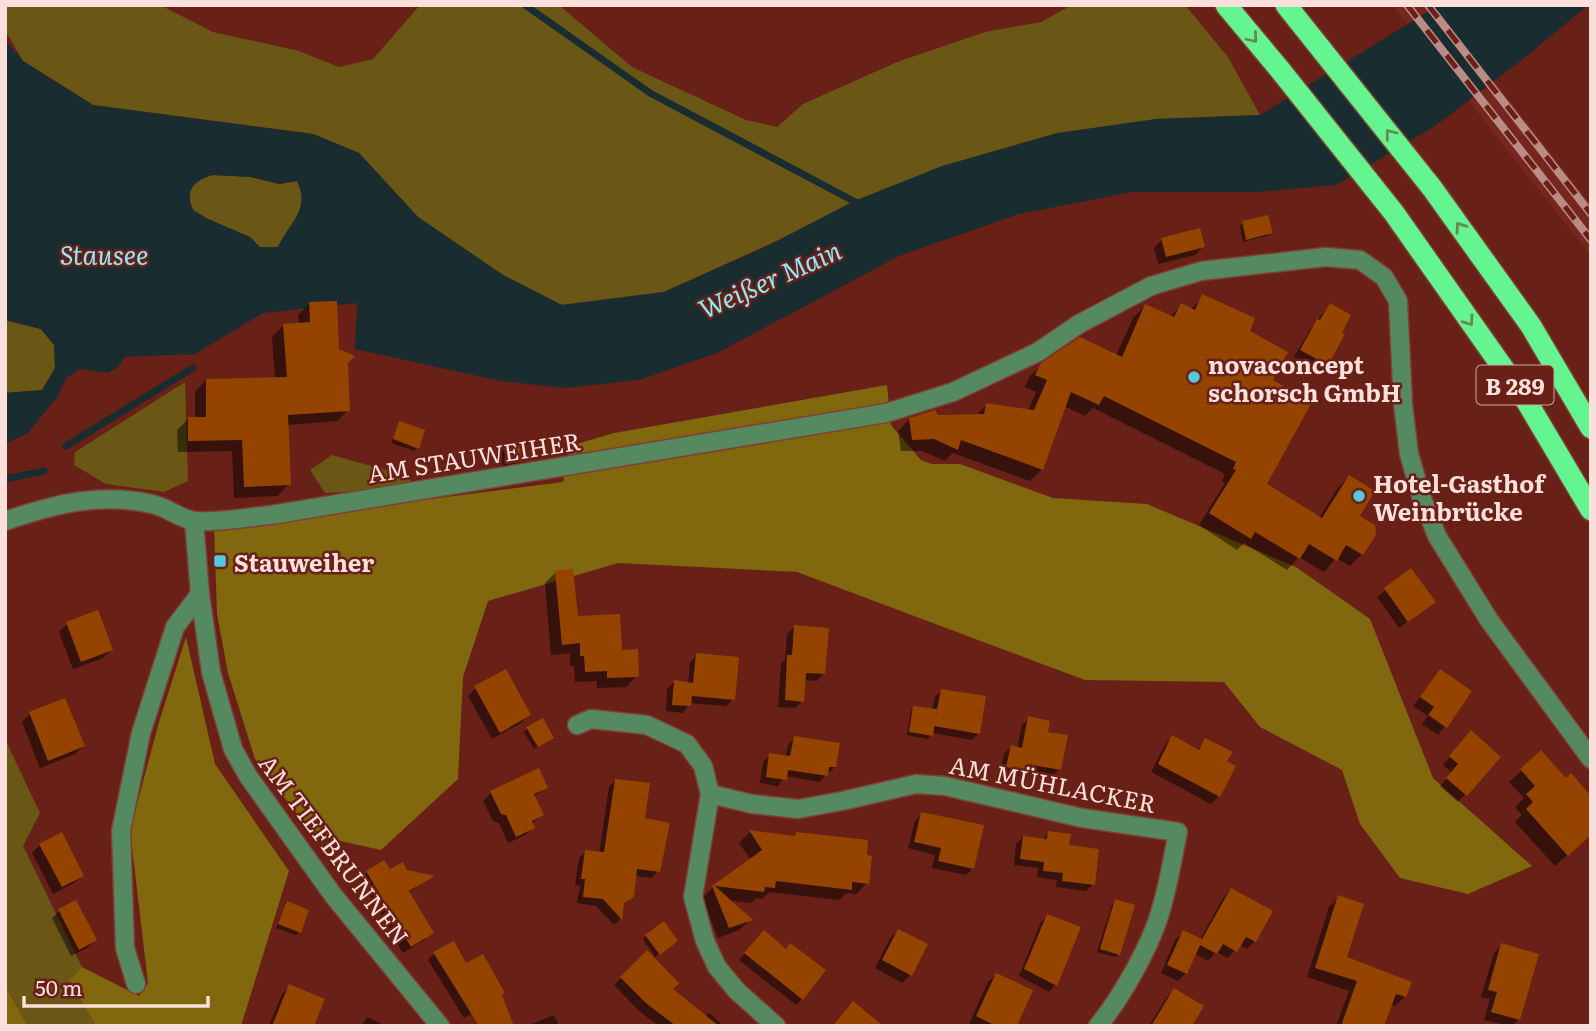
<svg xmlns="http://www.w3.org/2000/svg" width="1596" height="1031" font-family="Literata,serif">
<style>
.built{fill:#76261c}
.green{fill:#6a5615}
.forest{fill:#81670e}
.water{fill:#192c2f;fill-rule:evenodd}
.shadow{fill:#0007}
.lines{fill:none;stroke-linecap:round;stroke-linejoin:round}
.stream{stroke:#192c2f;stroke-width:7}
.building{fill:#954400}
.minor-casing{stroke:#803f36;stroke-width:21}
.highway-casing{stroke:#803f36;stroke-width:24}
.minor{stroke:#558a61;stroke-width:18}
.highway{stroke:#64f590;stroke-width:21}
.rail-casing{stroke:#bb8c86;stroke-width:8}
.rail{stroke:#682017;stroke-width:5;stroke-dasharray:16;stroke-linecap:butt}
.oneway{stroke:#668a54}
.poi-dot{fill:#54cade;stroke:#682017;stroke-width:2.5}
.labels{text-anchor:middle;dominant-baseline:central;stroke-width:5;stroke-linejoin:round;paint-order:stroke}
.shield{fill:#682017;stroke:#cfa6a0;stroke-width:2}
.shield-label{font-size:23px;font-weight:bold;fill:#fbdfda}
.poi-label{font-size:24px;font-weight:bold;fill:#fbdfda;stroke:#682017;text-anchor:start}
.street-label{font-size:24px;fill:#fbdfda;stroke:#682017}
.water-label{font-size:26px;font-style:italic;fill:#89eafc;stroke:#682017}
</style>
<rect width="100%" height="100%" fill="#682017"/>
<polygon class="built" points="1392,5 1435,5 1591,204 1591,256"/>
<g class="green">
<polygon points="5,5 160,5 213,32 299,51 339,67 373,59 420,5 559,5 632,67 746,120 777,127 803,104 897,62 985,32 1041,22 1072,5 1185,5 1228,57 1260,115 1156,119 942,166 664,292 561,305 503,275 418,217 359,153 313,134 93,105 23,61 5,30"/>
<path d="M213,175l38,2 28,7 18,-3c15,31 -7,41 -18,66l-19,1 -10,-11 -42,-18 -15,-9c-9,-20 1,-30 20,-35z"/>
<polygon points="5,320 41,329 54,345 55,368 42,390 5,393"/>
<polygon points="185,382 188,481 164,492 106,484 74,465 75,452"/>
<polygon points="332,455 407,476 412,483 384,491 325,493 310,470"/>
<polygon points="5,739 40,813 23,846 82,967 69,982 96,1026 28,1026 5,986"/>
</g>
<g class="forest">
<polygon points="887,385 891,425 921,460 932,464 960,464 1053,498 1147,504 1296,567 1370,619 1433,778 1532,866 1468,894 1400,878 1360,824 1342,770 1260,727 1224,682 1085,680 797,572 618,563 488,601 463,677 458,779 381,850 313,835 255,759 228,673 217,614 214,527 563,482 570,446 614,433"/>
<polygon points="186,637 215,764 289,871 241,1026 96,1026 69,981 82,967 139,996 148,983 130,830 159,722"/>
<polygon points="5,986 28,1026 5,1026"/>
</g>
<path class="water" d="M1439,5h149l-65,54 -88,67 -99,59 -78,7h-126l-113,22 -120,42 -182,97 -78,27 -75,8 -63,-7 -146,-32 2,-46 -94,10 -68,41 -70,3 -7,10 -10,6 -28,-4 -14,9 -8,18 -30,37 -23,11v-51l37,-3 13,-22 -1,-23 -13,-16 -36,-9v-280l18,21 70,44 220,29 46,19 59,64 85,58 59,30 102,-13 107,-48 83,-43 88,-35 115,-33 99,-14 104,-4zM213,175l38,2 28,7 18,-3c14,28 -8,42 -19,66h-18l-10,-10 -42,-18 -15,-9c-9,-20 1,-30 20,-35z"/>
<g class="shadow">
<polygon points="1243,223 1271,233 1267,236 1243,242 1240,226"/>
<polygon points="1162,240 1203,247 1195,255 1158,264 1154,248"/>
<polygon points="1203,297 1248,332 1271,381 1265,485 1319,518 1337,489 1349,477 1358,516 1374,534 1362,554 1350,566 1336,558 1324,572 1299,557 1287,570 1244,543 1237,550 1199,525 1225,483 1222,481 1225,474 1093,408 1085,416 1064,406 1042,469 1030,481 953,453 945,461 922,451 901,451 898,431 910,419 976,416 986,405 1028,411 1036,392 1025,387 1029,377 1042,365 1116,356 1133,318 1145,306 1170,317 1181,305 1190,310"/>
<polygon points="309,304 346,363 348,410 337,421 287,425 289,484 278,496 234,498 232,451 178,452 177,430 188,419 195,419 195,392 206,380 275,379 272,337 283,326 299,324 298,315"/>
<polygon points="1330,305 1326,364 1320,371 1294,357 1311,328"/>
<polygon points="400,423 417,448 414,451 391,443"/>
<polygon points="505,449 526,460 522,464 503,467 501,452"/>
<polygon points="1411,570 1433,602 1399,628 1377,597"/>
<polygon points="556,572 576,618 620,651 637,676 626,687 597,688 597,681 575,682 574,666 570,666 570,653 551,655 545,583"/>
<polygon points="97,612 111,650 103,658 73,669 59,632 67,624"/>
<polygon points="794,627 824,673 817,681 804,680 802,701 795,708 778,707 781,664 785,659 787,634"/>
<polygon points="697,655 733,699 726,706 690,703 683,713 666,711 667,689 674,682 688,684 690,662"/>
<polygon points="1440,671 1470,692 1438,735 1422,724 1428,716 1413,706"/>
<polygon points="476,688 529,715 521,723 492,739 468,696"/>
<polygon points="941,691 979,733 972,740 932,733 928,739 907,735 911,711 914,707 932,710 935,697"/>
<polygon points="64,700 83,746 75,754 40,768 22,722 30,714"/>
<polygon points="1029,718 1046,733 1059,769 1052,776 1024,771 1017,777 1000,774 1004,754 1011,747 1017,749 1022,725"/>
<polygon points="528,728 552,738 534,749 524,732"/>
<polygon points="1173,737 1197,750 1206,740 1224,762 1219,796 1211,804 1151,772 1165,745"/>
<polygon points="794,738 835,767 819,782 785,776 778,786 760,783 763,762 770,755 785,757 788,745"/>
<polygon points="1464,740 1499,758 1458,802 1440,786 1452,773 1443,765"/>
<polygon points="1541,753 1591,834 1555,866 1515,822 1522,815 1515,807 1524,798 1509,782"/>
<polygon points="538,771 546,787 534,797 542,815 531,824 533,827 525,835 508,843 499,823 493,821 483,801 491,793"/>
<polygon points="616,780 643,819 658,871 651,878 635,876 632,896 622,905 620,919 614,925 596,906 577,903 580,886 575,885 579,858 586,852 599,854 609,787"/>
<polygon points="922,814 973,868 966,875 932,868 935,855 908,848 915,821"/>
<polygon points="750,832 793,838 796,834 865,857 867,883 856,894 846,893 839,900 769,892 762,899 756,898 751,903 727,900 750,920 739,930 718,938 702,899 713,887 751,860 739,843"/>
<polygon points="1049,833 1067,846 1093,884 1086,891 1056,887 1057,880 1037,877 1038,868 1014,865 1016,844 1023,837 1042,840"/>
<polygon points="40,845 82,876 74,883 53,894 32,853"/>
<polygon points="367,872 406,872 431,877 408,893 431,933 424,940 403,953 360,879"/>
<polygon points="1231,890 1255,941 1247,949 1239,945 1228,958 1216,952 1208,961 1194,953 1186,973 1178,981 1161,973 1175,940 1183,933 1200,940 1223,898"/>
<polygon points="1339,897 1345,959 1405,996 1395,1006 1391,1004 1383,1026 1336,1026 1349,991 1307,977 1329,907"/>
<polygon points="1115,901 1119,954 1115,957 1097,952 1112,905"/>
<polygon points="287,903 299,932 296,935 276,928"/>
<polygon points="59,911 95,940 87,948 71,956 52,918"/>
<polygon points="1047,916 1078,928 1055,985 1049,992 1019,976 1041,922"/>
<polygon points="898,931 910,975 902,983 875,968 890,938"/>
<polygon points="646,936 673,944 655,957 643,939"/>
<polygon points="758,938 802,999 796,1005 739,960"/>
<polygon points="1502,945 1536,955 1518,1020 1512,1026 1484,1020 1490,999 1481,997 1494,953"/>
<polygon points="647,952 671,989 705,1017 709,1013 724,1026 659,1026 639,1011 614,985"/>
<polygon points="434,953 477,1011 464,1018 428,960"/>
<polygon points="996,975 1015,1026 969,1024 988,982"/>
<polygon points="290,986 313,1026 269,1026 282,994"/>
<polygon points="1175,990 1190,1026 1149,1026 1167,997"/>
<polygon points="554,1015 559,1026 527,1026"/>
<polygon points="367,1017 385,1026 361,1026"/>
</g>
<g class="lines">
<g class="stream">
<polyline points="525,5 650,93 861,205"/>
<polyline points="66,446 193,368"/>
<polyline points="5,479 44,471"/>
</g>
</g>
<g class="building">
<polygon points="1268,215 1273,233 1246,240 1242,221"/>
<polygon points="1200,228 1205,247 1166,257 1161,238"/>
<polygon points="1202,294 1255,318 1250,331 1288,352 1273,380 1312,402 1267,484 1322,518 1349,475 1375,491 1360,516 1375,525 1376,535 1363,555 1346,545 1337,561 1309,544 1300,559 1255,532 1251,539 1209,513 1236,470 1233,469 1236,462 1104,396 1099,405 1071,392 1043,470 961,440 958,450 934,439 912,440 909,418 935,410 938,415 984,414 986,403 1034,410 1047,380 1035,375 1041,363 1080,337 1122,357 1145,304 1174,317 1181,303 1195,310"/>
<polygon points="337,301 339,349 355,356 348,363 350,411 288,415 291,485 244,487 242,440 188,441 188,417 206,417 206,379 287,377 283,324 310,322 309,302"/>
<polygon points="1330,303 1351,315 1342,333 1345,334 1328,365 1300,350 1317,319 1320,320"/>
<polygon points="399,421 425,430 419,449 393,439"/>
<polygon points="525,444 528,461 506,464 504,447"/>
<polygon points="1411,568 1436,602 1408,622 1384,588"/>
<polygon points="573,569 578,616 620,614 622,650 638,649 639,677 607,678 607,671 585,672 584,656 580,656 580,643 562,645 555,571"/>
<polygon points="98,610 113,650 81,662 66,622"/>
<polygon points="794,625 829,628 825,674 806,673 804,702 785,700 787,655 792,655"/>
<polygon points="696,653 739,657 735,700 692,696 691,706 672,705 674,680 693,683"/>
<polygon points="506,669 531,715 500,733 474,686"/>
<polygon points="1440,669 1472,691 1447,728 1428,715 1434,707 1420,697"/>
<polygon points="941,689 986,696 980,734 934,726"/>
<polygon points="65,698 85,746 48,761 29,712"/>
<polygon points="913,706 937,709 933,736 909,732"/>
<polygon points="1028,716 1050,721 1048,732 1068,735 1061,770 1027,764 1026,771 1006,767 1011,745 1022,748"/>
<polygon points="543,718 554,738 538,747 526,727"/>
<polygon points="1471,730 1501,757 1467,796 1446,778 1458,764 1449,756"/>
<polygon points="1172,735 1199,750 1205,738 1233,752 1227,761 1236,766 1220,797 1158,764"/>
<polygon points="794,736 840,743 836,767 829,767 828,776 788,770 787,780 766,777 769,753 790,756 789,761"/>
<polygon points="1541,750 1566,778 1571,773 1591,796 1591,835 1568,856 1526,809 1533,802 1526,794 1535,786 1520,769"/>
<polygon points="539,768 548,788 534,794 544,815 532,821 535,828 516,837 506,815 501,814 490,791"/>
<polygon points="615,779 650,783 645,818 670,823 660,872 637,869 634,897 624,903 622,920 603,899 583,897 585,879 581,879 585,850 604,852"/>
<polygon points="921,812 984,825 974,869 938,861 941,848 914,842"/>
<polygon points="749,830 795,836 796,832 868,840 867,855 872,856 869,884 852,882 852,890 776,881 775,888 765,887 764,892 715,886 753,920 729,928 712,886 762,850"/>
<polygon points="1048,831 1071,834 1069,845 1099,849 1095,885 1062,881 1063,873 1043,871 1044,862 1020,859 1023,836 1047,839"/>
<polygon points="62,832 84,876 62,887 39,844"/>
<polygon points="384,860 390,869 403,862 407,870 435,876 409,891 434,933 411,947 366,871"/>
<polygon points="1231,888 1273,911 1256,942 1246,937 1237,952 1223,944 1217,954 1200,945 1187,974 1167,965 1183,930 1202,939"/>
<polygon points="1338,895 1364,904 1347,957 1412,982 1406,997 1396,994 1384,1026 1341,1026 1357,981 1315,968"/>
<polygon points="1115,899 1135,905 1120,955 1100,949"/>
<polygon points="76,900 97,940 79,950 58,909"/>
<polygon points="287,901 309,910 301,933 278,924"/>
<polygon points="1047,914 1081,927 1057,986 1024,969"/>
<polygon points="664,921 678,941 660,955 645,935"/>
<polygon points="898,929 928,944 912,976 882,960"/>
<polygon points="764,930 786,949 790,943 826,970 803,1000 744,953"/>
<polygon points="454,941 466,963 483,954 505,993 502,995 514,1026 479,1026 433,952"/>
<polygon points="1501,943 1539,954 1520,1020 1491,1012 1497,992 1488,990"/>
<polygon points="647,950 679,983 673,989 719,1026 676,1026 647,1004 620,977"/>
<polygon points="996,973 1033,990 1017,1026 996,1026 976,1016"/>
<polygon points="289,984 325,999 314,1026 272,1026"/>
<polygon points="1174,988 1204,1006 1192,1026 1151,1026"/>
<polygon points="853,1001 883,1026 833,1026"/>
</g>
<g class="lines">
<defs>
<g id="minor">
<path d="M5,521c50,-17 95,-29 147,-17 15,3 29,16 44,17 23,2 52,-4 75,-6l615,-102 67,-21 85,-40 41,-28 72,-38 50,-15 125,-14 34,3 24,17 14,24 5,103 6,50 12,42 16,40 52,84 102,139"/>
<polyline points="194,521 200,594 211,672 233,749 248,776 333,895 440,1026"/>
<polyline points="577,725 591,719 647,725 687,744 703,766 710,794 693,897 705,941 717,967 737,991 776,1026"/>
<path d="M710,794l42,10 46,5 44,-8 74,-17 29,2 137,32 96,14c-5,24 -9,50 -16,74 -10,38 -39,89 -64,120"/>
<polyline points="136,984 125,948 121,831 141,733 175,627 200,594"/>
</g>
<g id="highway">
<polyline points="1226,5 1281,71 1394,213 1527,402 1591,510"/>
<polyline points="1286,5 1432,188 1531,326 1591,428"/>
</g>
</defs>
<use href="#minor" class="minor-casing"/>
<use href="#highway" class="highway-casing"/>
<use href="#minor" class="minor"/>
<use href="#highway" class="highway"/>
<defs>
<g id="rail">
<polyline points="1407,5 1591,240"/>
<polyline points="1428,5 1591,214"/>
</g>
</defs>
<use href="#rail" class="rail-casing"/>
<use href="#rail" class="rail"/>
</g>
<defs><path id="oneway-chevron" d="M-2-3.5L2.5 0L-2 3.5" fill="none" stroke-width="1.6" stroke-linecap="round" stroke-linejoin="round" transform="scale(1.75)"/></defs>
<g class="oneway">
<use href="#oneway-chevron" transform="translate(1253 38) rotate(50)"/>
<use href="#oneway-chevron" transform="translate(1390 134) rotate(-128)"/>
<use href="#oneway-chevron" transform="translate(1460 227) rotate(-125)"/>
<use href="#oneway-chevron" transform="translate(1469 321) rotate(55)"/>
</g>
<g class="poi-dot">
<circle cx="1194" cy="377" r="7"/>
<circle cx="1359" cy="496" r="7"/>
<rect x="213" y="554" width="14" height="14" rx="3.5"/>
</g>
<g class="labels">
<rect class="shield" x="1476.5" y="365.5" width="77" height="39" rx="5"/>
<g class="shield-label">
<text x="1515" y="385">B 289</text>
</g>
<g class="poi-label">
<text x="1208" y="363">novaconcept<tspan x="1208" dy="28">schorsch GmbH</tspan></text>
<text x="1373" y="482">Hotel-Gasthof<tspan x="1373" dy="28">Weinbrücke</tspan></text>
<text x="234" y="561">Stauweiher</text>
</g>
<g class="street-label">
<text transform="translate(474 456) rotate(-9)">AM STAUWEIHER</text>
<text transform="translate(1053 783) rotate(11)">AM MÜHLACKER</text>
<text transform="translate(335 849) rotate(53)">AM TIEFBRUNNEN</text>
</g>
<g class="water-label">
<text x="104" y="253">Stausee</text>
<text transform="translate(769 278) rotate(-24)">Weißer Main</text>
</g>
</g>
<rect width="1596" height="1031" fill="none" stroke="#fbdfda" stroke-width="14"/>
<path d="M24 996v10h184v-10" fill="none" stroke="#fbdfda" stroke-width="3.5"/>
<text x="35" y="996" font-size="21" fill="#fbdfda" stroke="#682017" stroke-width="5" paint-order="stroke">50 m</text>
</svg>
